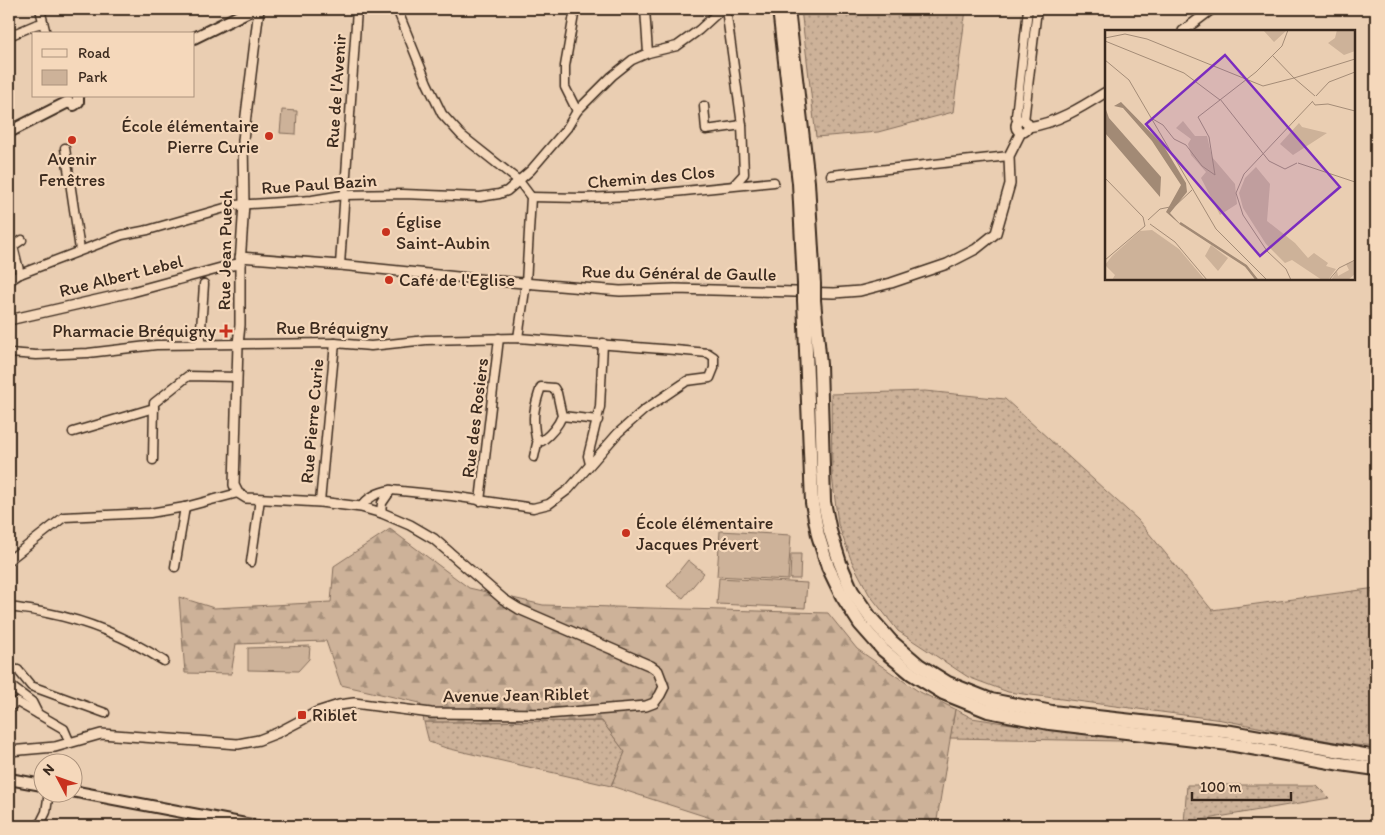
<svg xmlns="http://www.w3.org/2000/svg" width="1385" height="835" font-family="Itim,sans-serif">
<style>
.green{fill:url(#green-dots);stroke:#846e5c}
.forest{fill:url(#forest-firs);stroke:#846e5c}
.pitch{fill:#cdb299;stroke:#846e5c}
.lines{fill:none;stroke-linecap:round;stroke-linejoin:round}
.minor-casing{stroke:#3b2a1e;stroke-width:11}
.tertiary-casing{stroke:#3b2a1e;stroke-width:12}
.secondary-casing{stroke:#3b2a1e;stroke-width:14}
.trunk-casing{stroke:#3b2a1e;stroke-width:16}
.minor{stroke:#f5d8bb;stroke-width:8}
.tertiary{stroke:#f5d8bb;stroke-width:9}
.secondary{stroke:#f5d8bb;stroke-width:10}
.trunk{stroke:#f5d8bb;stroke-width:12}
.trunk-bridge-casing{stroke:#3b2a1e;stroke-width:16;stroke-linecap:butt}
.trunk-bridge{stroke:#f5d8bb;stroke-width:12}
.poi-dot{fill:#c8321e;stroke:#f5d8bb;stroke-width:2}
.labels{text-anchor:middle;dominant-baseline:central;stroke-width:4.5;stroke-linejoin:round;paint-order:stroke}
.street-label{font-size:18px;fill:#3b2a1e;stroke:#f5d8bb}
.poi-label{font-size:18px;fill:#3b2a1e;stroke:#f5d8bb;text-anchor:start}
.inset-river{fill:none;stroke:#a28a75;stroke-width:2.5}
.inset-road{fill:none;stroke:#a48c77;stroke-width:1}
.view{fill:#7b2cbf;fill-opacity:0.15;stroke:#7b2cbf;stroke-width:2.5}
.inset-edge{fill:none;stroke:#3b2a1e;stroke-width:2.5}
</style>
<defs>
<pattern id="green-dots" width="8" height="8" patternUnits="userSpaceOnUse" patternTransform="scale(1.25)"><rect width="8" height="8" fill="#cdb299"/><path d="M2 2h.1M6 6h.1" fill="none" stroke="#a8917c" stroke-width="1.8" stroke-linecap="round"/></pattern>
<pattern id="forest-firs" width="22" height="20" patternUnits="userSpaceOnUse" patternTransform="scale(1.25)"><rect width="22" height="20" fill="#cdb299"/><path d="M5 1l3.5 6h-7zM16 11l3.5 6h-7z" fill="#a8917c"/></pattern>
</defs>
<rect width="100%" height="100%" fill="#eaceb2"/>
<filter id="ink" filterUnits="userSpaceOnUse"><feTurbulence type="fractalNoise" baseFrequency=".02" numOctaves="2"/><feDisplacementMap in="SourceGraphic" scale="10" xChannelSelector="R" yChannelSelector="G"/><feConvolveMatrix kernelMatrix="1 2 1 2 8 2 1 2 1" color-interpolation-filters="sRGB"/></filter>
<g filter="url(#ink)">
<g class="green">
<polygon points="801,9 966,9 953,112 878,132 816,137"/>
<polygon points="925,391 1005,399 1138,520 1212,610 1376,588 1376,747 1345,744 1222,720 1008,692 968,677 898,631 869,594 852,562 838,524 832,475 831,394"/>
<polygon points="955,709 972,718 997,722 1122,738 1122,741 950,738"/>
<polygon points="602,721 625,752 611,786 446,748 429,742 424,722"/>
<polygon points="1187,785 1316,785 1329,798 1184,823"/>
</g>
<polygon class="forest" points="390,529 469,588 543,605 828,613 857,649 918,691 955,709 936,826 810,826 776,819 756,826 735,826 611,786 625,752 602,721 424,722 420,703 341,685 326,641 236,644 231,674 185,673 179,597 214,608 331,602 334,566"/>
<g class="pitch">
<polygon points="282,110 297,111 296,134 280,133"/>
<polygon points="720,531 791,535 788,580 717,576"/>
<polygon points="791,554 801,554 800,579 790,579"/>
<polygon points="688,560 704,573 683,598 667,586"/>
<polygon points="719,578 807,583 805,608 717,604"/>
<polygon points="310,646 309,659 298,671 248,670 248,648"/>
</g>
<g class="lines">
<defs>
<g id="minor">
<polyline points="40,9 46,34"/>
<polyline points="397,9 427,83 442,114 461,135 519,181 531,197 526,283 518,338"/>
<polyline points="575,9 565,66 565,87 577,111"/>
<polyline points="645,9 648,53"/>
<polyline points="726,9 742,125 744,174 734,185"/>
<polyline points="9,36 35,25 43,23"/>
<polyline points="704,106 706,130 742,125"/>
<polyline points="1024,121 1037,9"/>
<polyline points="1018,122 1016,116 1028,9"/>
<polyline points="65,148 80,250"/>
<polyline points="831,175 1009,156"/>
<polyline points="531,197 583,198 634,196 774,182"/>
<polyline points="340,265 357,9"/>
<polyline points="20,274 13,246 22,240"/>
<polyline points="9,281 20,274 122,235 148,230 235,205 312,200 343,195 403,194 480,197 499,194 507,191 531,170 567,128 577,111 612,76 632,60 648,53 677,46 699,30 722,9"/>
<polyline points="200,344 204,284"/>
<path d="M9,353l27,2 52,-2 68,-8 179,-2 36,3 55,-6 92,-2 157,12 33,3 6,4v11l-4,10 -23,3 -43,29 -26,23 -49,56 -20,15 -16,4 -81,-12 -61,-6c-13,2 -23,7 -30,17"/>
<path d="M562,416c-4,10 -11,18 -20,25l-6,-3c-4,-21 -2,-31 5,-51l13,1 3,5 5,23 36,4"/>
<polyline points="73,432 154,408"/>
<polyline points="534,457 538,439"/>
<polyline points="153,460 154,403 188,376 237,377"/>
<polyline points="590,464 588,456 600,407 603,343"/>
<polyline points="480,501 499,338"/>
<polyline points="320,502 335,343"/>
<polyline points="381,513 382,503 391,490"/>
<polyline points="9,560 64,517 150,513 185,507 238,493"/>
<polyline points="251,562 260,499"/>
<polyline points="175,567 185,507"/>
<path d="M9,607c12,2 25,3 38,6 41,8 81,25 117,48"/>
<polyline points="9,669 18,670 31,686 105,713"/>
<polyline points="9,685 32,702 38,714 64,729 70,743"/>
<polyline points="9,707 17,702 38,714"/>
<polyline points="39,826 46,812 49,792"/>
</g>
<g id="tertiary">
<polyline points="1183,31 1212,9"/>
<circle cx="1022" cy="126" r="6"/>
<path d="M1028,127c29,-4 54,-20 78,-35"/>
<polyline points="240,257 340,265 487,280 620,291 675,289 834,293 860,291 891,283 947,264 976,249 996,233 1010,184 1009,156 1021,132"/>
<polyline points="9,320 132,292 232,265 240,264"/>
<polyline points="9,751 55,747 101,734 238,744 259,740 277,733 317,712 339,705 354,703 431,713 546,714 646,706 654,703 660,695 664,687 658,671 651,666 519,609 503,599 434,539 410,525 382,513 361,507 320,502 246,498 238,493 234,485 238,344 240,325 240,264 244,204 243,140 259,9"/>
</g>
<g id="secondary">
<polyline points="194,38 253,9"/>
<polyline points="68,102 74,105 78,102 78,97"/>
<polyline points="9,132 68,102"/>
<polyline points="9,779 42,785"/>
<polyline points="72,791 256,826"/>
</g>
<g id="trunk">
<polyline points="779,9 799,183 804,284"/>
<polyline points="788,9 808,182 814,284"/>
<polyline points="804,300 812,503 818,535 828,567 842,596 860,624 883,650 912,674 943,693 988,711 1049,723 1229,744 1341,764 1376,769"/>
<polyline points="814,300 820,365 824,502 830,531 840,563 852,591 870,617 891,641 919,665 948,683 991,700 1052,712 1231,732 1376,757"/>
</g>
</defs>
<use href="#minor" class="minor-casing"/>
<use href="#tertiary" class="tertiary-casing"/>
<use href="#secondary" class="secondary-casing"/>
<use href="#trunk" class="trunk-casing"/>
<use href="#minor" class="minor"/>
<use href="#tertiary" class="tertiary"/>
<use href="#secondary" class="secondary"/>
<use href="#trunk" class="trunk"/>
<defs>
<g id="trunk-bridge">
<polyline points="804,284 804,300"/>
<polyline points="814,284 814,300"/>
</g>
</defs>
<use href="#trunk-bridge" class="trunk-bridge-casing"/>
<use href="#trunk-bridge" class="trunk-bridge"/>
</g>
</g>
<g class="poi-dot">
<circle cx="269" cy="136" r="5"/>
<circle cx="72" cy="140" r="5"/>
<circle cx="386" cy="232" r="5"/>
<circle cx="389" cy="280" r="5"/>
<path d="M223.5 323.5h5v5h5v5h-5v5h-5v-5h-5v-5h5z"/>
<circle cx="626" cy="533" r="5"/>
<rect x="297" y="710" width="10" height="10" rx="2.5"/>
</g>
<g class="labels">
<g class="street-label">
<text transform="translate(336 91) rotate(-86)">Rue de l'Avenir</text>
<text transform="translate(651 177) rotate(-5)">Chemin des Clos</text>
<text transform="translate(319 184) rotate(-4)">Rue Paul Bazin</text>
<text transform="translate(225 250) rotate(-89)">Rue Jean Puech</text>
<text transform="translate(679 273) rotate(1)">Rue du Général de Gaulle</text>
<text transform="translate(121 276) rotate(-14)">Rue Albert Lebel</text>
<text x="332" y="328">Rue Bréquigny</text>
<text transform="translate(475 418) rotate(-83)">Rue des Rosiers</text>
<text transform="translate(312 421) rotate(-85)">Rue Pierre Curie</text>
<text transform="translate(516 695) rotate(-1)">Avenue Jean Riblet</text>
</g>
<g class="poi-label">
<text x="259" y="126" text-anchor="end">École élémentaire<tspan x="259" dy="21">Pierre Curie</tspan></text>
<text x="72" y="159" text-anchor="middle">Avenir<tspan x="72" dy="21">Fenêtres</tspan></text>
<text x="396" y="222">Église<tspan x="396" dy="21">Saint-Aubin</tspan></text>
<text x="399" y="280">Café de l'Eglise</text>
<text x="216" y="331" text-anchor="end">Pharmacie Bréquigny</text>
<text x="636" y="523">École élémentaire<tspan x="636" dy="21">Jacques Prévert</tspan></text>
<text x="312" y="715">Riblet</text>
</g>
</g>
<g transform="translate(1105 30)">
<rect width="250" height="250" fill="#eaceb2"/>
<path d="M232,0h18v21l-11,4 -16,-12 7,-5zM194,93l3,4 25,6 -34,22 -13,-11zM151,137l14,17 -3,37 28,22 13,15 6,-5 14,10 -2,3 10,3 -8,11h-6l-30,-20 -7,3 -19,-19 -23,-36 -4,-15 6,-15zM106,215l17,13 -10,13 -13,-15zM250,231v13l-7,6h-17l6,-9 1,5 11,-6 -3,-6z" fill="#cdb299"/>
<path d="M78,91l12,15h12l5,21 23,27 2,20 -17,11 -19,-37 5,-6 -15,-17 -3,-11 3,-5 -15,-11z" fill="#cdb299"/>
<path d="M158,0h24l-13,12zM47,200l27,19 26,31h-93l3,-5 -10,-10 7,-9 28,-25z" fill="#cdb299"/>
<path d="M16,72l42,43 23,38 1,9 -17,21 13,14 -17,-15 15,-27 -29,-44 -29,-33 -9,-2zM0,77l4,11 52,59 -1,20 -55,-64z" fill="#a28a75"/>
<path class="inset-river" d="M75,193l66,43 11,14"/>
<path class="inset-road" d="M0,8l20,-4 22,5 116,47 31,-8 21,18M0,11l79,32 36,27M168,26l21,22 61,-19M0,30l24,20 87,149 51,51M211,66l13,-14 26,-10M115,69l49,62 16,8 12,-6M207,71l3,4 13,-1 27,7M46,88l12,7 11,14 12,6 16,21 13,9 -6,-38 -11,-20 58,-45 26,-26 6,-16M193,133l57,19M0,148l38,39 2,9M43,190l12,-11 15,-3 17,-16M45,194l25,18 32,38M0,230l40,-34M186,250l-5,-11 -19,-18 -24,-36 -7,-22 8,-19 68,-72M224,250l10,-12 16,-8"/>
<path class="view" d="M120,25l115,132 -80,69 -114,-132z"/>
<rect width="250" height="250" class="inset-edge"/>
</g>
<rect width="1385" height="835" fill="none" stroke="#f5d8bb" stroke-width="30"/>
<rect x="15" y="15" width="1355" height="805" fill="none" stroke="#3b2a1e" stroke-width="2" filter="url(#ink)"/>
<rect x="32" y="32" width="162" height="65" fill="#f5d8bb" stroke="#ab927c"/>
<rect x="42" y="49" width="25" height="8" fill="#f5d8bb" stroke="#ab927c"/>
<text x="78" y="58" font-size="15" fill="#3b2a1e">Road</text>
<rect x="42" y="70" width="25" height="15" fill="#cdb299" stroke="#ab927c"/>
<text x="78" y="82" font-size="15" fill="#3b2a1e">Park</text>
<g transform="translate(58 778) rotate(311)"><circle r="24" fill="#f5d8bb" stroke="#ab927c"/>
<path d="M0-4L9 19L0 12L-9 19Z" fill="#c8321e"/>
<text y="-8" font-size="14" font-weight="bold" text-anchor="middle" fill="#3b2a1e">N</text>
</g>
<path d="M1192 792v8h99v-8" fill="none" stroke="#3b2a1e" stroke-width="2.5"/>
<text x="1200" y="792" font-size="15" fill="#3b2a1e" stroke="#f5d8bb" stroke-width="4" paint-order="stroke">100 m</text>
</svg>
